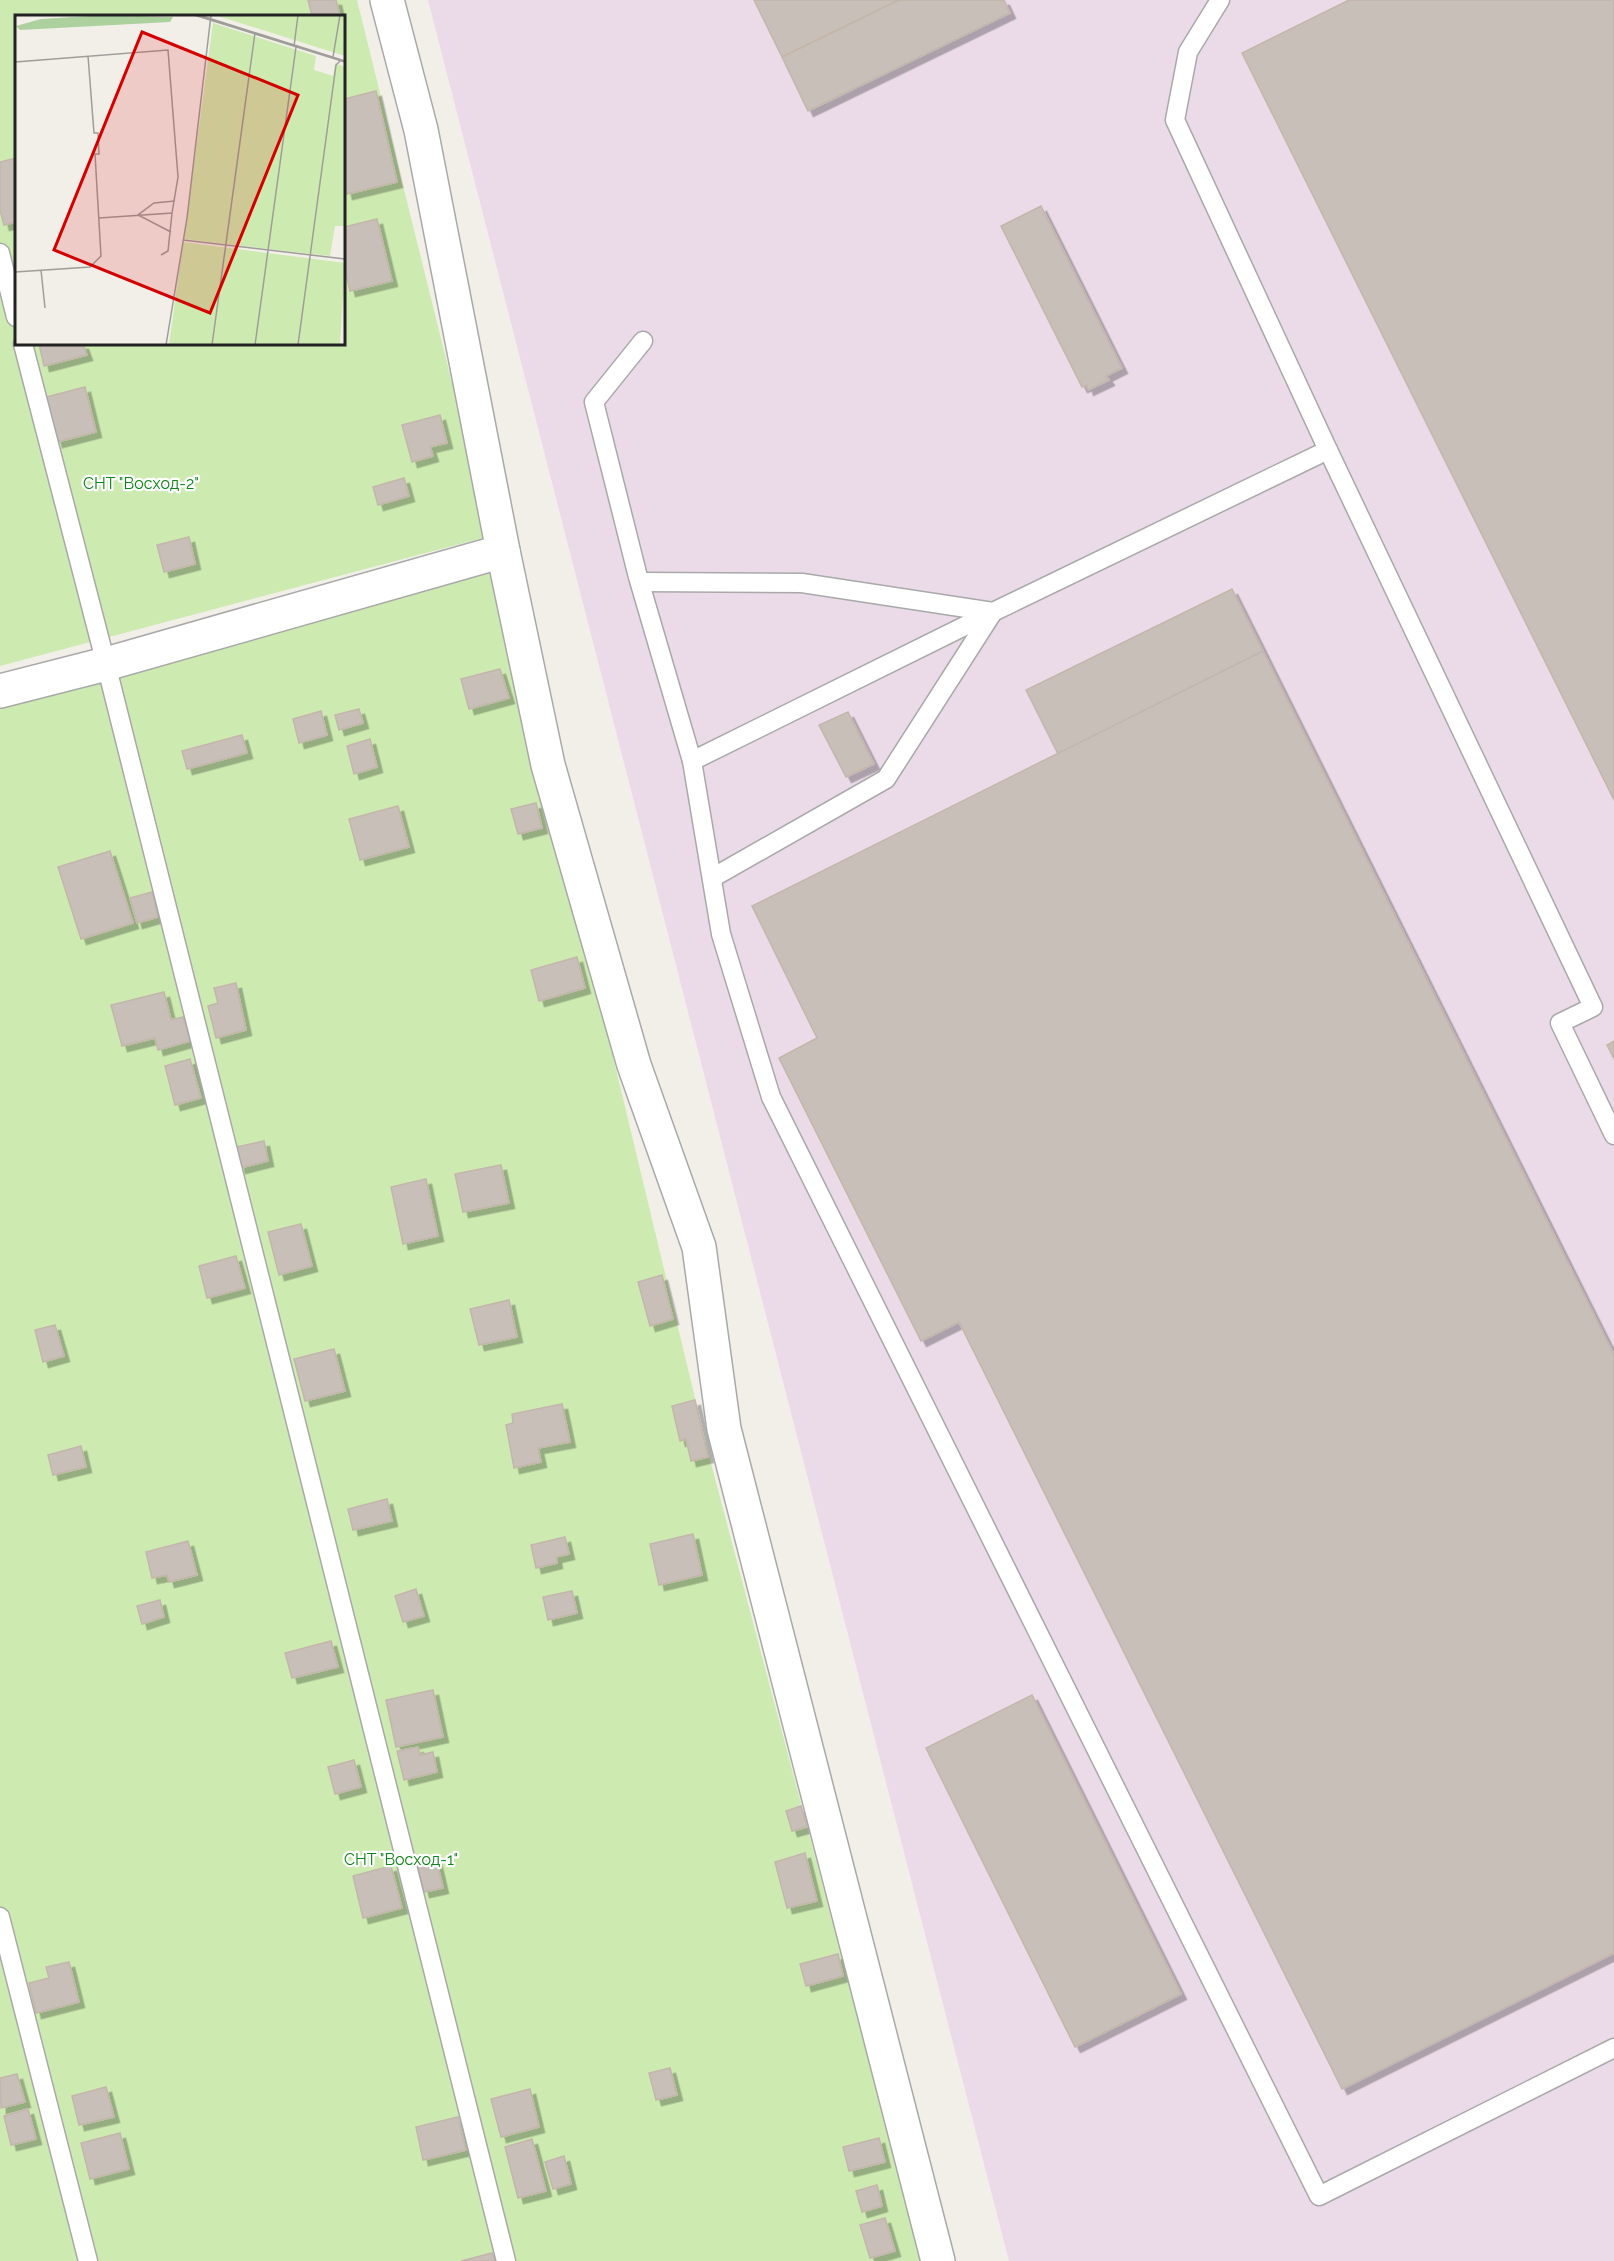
<svg xmlns="http://www.w3.org/2000/svg" width="1614" height="2261" font-family="Raleway,sans-serif">
<style>
.industrial{fill:#ebdbe8}
.grass{fill:#cdebb0;fill-rule:evenodd}
.building{fill:#c7bfb8;stroke:#c4b6ab;stroke-width:1.5;filter:url(#shadow)}
.lines{fill:none;stroke-linecap:round;stroke-linejoin:round}
.service-casing{stroke:#a9a9a9;stroke-width:21}
.minor-casing{stroke:#a9a9a9;stroke-width:36}
.service{stroke:#fff;stroke-width:18}
.minor{stroke:#fff;stroke-width:33}
.labels{text-anchor:middle;dominant-baseline:central;stroke-width:4.5;stroke-linejoin:round;paint-order:stroke}
.park-label{font-size:16px;fill:#0c8416;stroke:#fff}
.inset-road{fill:none;stroke:#9f9d99;stroke-width:1.5}
.view{fill:#d40000;fill-opacity:0.15;stroke:#d40000;stroke-width:3}
.inset-edge{fill:none;stroke:#222;stroke-width:3}
</style>
<defs>
<filter id="shadow"><feDropShadow dx="5.5" dy="5.5" stdDeviation="0" flood-color="#0004"/></filter>
</defs>
<rect width="100%" height="100%" fill="#f2efe9"/>
<polygon class="industrial" points="428,0 1614,0 1614,2261 1009,2261"/>
<g class="grass">
<path d="M0,0h357l133,536 -490,130zM16,16h328v328h-328z"/>
<polygon points="496,570 708,1452 922,2261 0,2261 0,705"/>
</g>
<g class="building">
<polygon points="308,0 336,0 340,16 312,16"/>
<polygon points="754,0 899,0 782,57"/>
<polygon points="899,0 1004,0 1010,13 808,111 782,57"/>
<polygon points="1349,0 1614,0 1614,800 1242,53"/>
<polygon points="376,91 397,182 347,194 344,180 344,99"/>
<polygon points="16,158 16,222 4,225 0,210 0,162"/>
<polygon points="1041,206 1122,368 1106,376 1109,380 1088,390 1087,385 1082,387 1001,226"/>
<polygon points="377,219 392,281 350,291 344,266 344,227"/>
<polygon points="39,344 83,344 87,355 44,366"/>
<polygon points="85,387 96,432 57,442 46,397"/>
<polygon points="440,415 447,443 430,447 433,456 412,462 402,425"/>
<polygon points="404,478 409,496 378,505 373,487"/>
<polygon points="189,537 195,564 164,572 157,545"/>
<polygon points="1232,589 1263,651 1058,754 1026,690"/>
<polygon points="1263,651 1614,1355 1614,1953 1342,2089 959,1322 921,1341 779,1058 817,1038 752,906"/>
<polygon points="500,669 509,698 469,709 461,679"/>
<polygon points="359,709 363,723 339,730 335,715"/>
<polygon points="321,711 327,735 299,743 293,719"/>
<polygon points="848,712 874,764 846,777 819,725"/>
<polygon points="242,735 247,753 187,769 182,751"/>
<polygon points="370,739 377,767 354,774 347,746"/>
<polygon points="536,803 542,828 518,834 511,809"/>
<polygon points="398,806 409,847 360,860 349,819"/>
<polygon points="110,851 133,923 81,939 58,867"/>
<polygon points="152,892 158,917 137,923 130,898"/>
<polygon points="577,957 585,988 539,1001 531,970"/>
<polygon points="236,983 246,1030 216,1038 208,1006 218,1003 214,988"/>
<polygon points="164,992 171,1020 183,1017 190,1041 158,1050 155,1038 122,1046 111,1005"/>
<polygon points="1614,1041 1614,1059 1607,1045"/>
<polygon points="190,1059 201,1098 175,1105 165,1066"/>
<polygon points="264,1141 268,1161 240,1168 236,1147"/>
<polygon points="501,1165 509,1203 463,1212 455,1174"/>
<polygon points="426,1179 438,1236 403,1244 391,1187"/>
<polygon points="301,1224 312,1266 279,1275 268,1232"/>
<polygon points="236,1256 245,1288 207,1298 199,1266"/>
<polygon points="662,1275 673,1319 650,1326 638,1282"/>
<polygon points="509,1300 517,1337 479,1345 470,1309"/>
<polygon points="55,1325 64,1356 43,1362 35,1330"/>
<polygon points="334,1349 345,1391 305,1401 294,1359"/>
<polygon points="695,1400 708,1457 691,1461 686,1439 680,1441 672,1406"/>
<polygon points="562,1404 570,1442 538,1448 541,1462 514,1468 506,1425 513,1423 512,1414"/>
<polygon points="81,1446 86,1467 53,1475 48,1455"/>
<polygon points="387,1499 392,1521 353,1530 348,1509"/>
<polygon points="693,1534 702,1575 659,1585 650,1544"/>
<polygon points="565,1537 569,1554 556,1557 557,1563 536,1568 531,1545"/>
<polygon points="188,1541 197,1575 169,1582 167,1575 152,1578 146,1552"/>
<polygon points="416,1589 424,1616 403,1622 395,1596"/>
<polygon points="572,1591 577,1613 548,1620 543,1597"/>
<polygon points="160,1600 164,1617 142,1624 137,1606"/>
<polygon points="331,1641 338,1667 292,1678 285,1653"/>
<polygon points="433,1690 443,1737 396,1747 386,1700"/>
<polygon points="1032,1695 1181,1994 1075,2047 926,1748"/>
<polygon points="418,1747 420,1755 433,1752 437,1772 404,1780 397,1751"/>
<polygon points="354,1760 361,1787 335,1794 328,1767"/>
<polygon points="801,1806 807,1827 792,1831 786,1811"/>
<polygon points="805,1853 817,1901 787,1908 775,1862"/>
<polygon points="436,1858 443,1888 424,1892 417,1862"/>
<polygon points="391,1866 402,1908 363,1918 353,1876"/>
<polygon points="838,1954 843,1976 806,1986 800,1964"/>
<polygon points="69,1962 79,2002 36,2013 29,1983 49,1978 46,1967"/>
<polygon points="670,2068 677,2095 656,2100 649,2073"/>
<polygon points="17,2074 25,2102 1,2108 0,2078"/>
<polygon points="106,2087 114,2117 79,2125 72,2096"/>
<polygon points="530,2089 539,2127 501,2137 491,2099"/>
<polygon points="28,2109 36,2139 11,2145 4,2116"/>
<polygon points="458,2117 466,2150 423,2160 416,2127"/>
<polygon points="120,2133 129,2169 90,2179 81,2143"/>
<polygon points="879,2138 885,2162 849,2171 843,2147"/>
<polygon points="532,2139 546,2191 518,2198 505,2147"/>
<polygon points="564,2156 571,2184 553,2189 545,2162"/>
<polygon points="877,2185 882,2206 862,2212 856,2191"/>
<polygon points="885,2218 895,2251 870,2258 860,2225"/>
<polygon points="492,2253 495,2261 461,2261"/>
</g>
<g class="lines">
<defs>
<g id="service">
<polyline points="1220,0 1188,52 1175,120 1328,450 1593,1007 1560,1023 1614,1135"/>
<polyline points="0,253 16,317"/>
<polyline points="643,341 594,402 638,577 692,761"/>
<polyline points="23,344 106,664 506,2261"/>
<polyline points="1328,450 993,612 692,761 721,934 771,1097 1319,2196 1614,2048"/>
<polyline points="640,582 802,583 993,612 886,779 712,878"/>
<polyline points="0,1917 88,2261"/>
</g>
<g id="minor">
<polyline points="387,0 421,130 503,551 548,765 634,1065 699,1247 724,1429 938,2261"/>
<polyline points="0,691 106,664 503,551"/>
</g>
</defs>
<use href="#service" class="service-casing"/>
<use href="#minor" class="minor-casing"/>
<use href="#service" class="service"/>
<use href="#minor" class="minor"/>
</g>
<g class="labels">
<g class="park-label">
<text x="141" y="483">СНТ "Восход-2"</text>
<text x="401" y="1859">СНТ "Восход-1"</text>
</g>
</g>
<g transform="translate(15 15)">
<rect width="330" height="330" fill="#f2efe9"/>
<path d="M200,0h130v41zM198,8l103,33 -2,14 19,6 2,-13 10,4v159h-10l-5,30 -146,-17zM168,227l162,21 -5,82h-171z" fill="#cdebb0"/>
<path d="M91,0l67,2 -3,5 -150,8 -4,-4 25,-7z" fill="#add19e"/>
<path class="inset-road" d="M179,0l151,47M184,0l146,46M279,31l4,-31M318,42l7,-42M0,47l153,-12 10,127 -6,36 -73,5M156,217l-33,-17 16,-12 21,-2M168,225l162,19M146,240l7,-4 4,-38M26,255l4,38M0,257l75,-5 11,-11 -6,-102h4l-1,-21h-4l-6,-77M151,330l21,-127 24,-203M197,330l43,-312M240,330l41,-298M283,330l38,-280 5,-5"/>
<path class="view" d="M127,17l156,63 -88,218 -156,-63z"/>
<rect width="330" height="330" class="inset-edge"/>
</g>
</svg>
